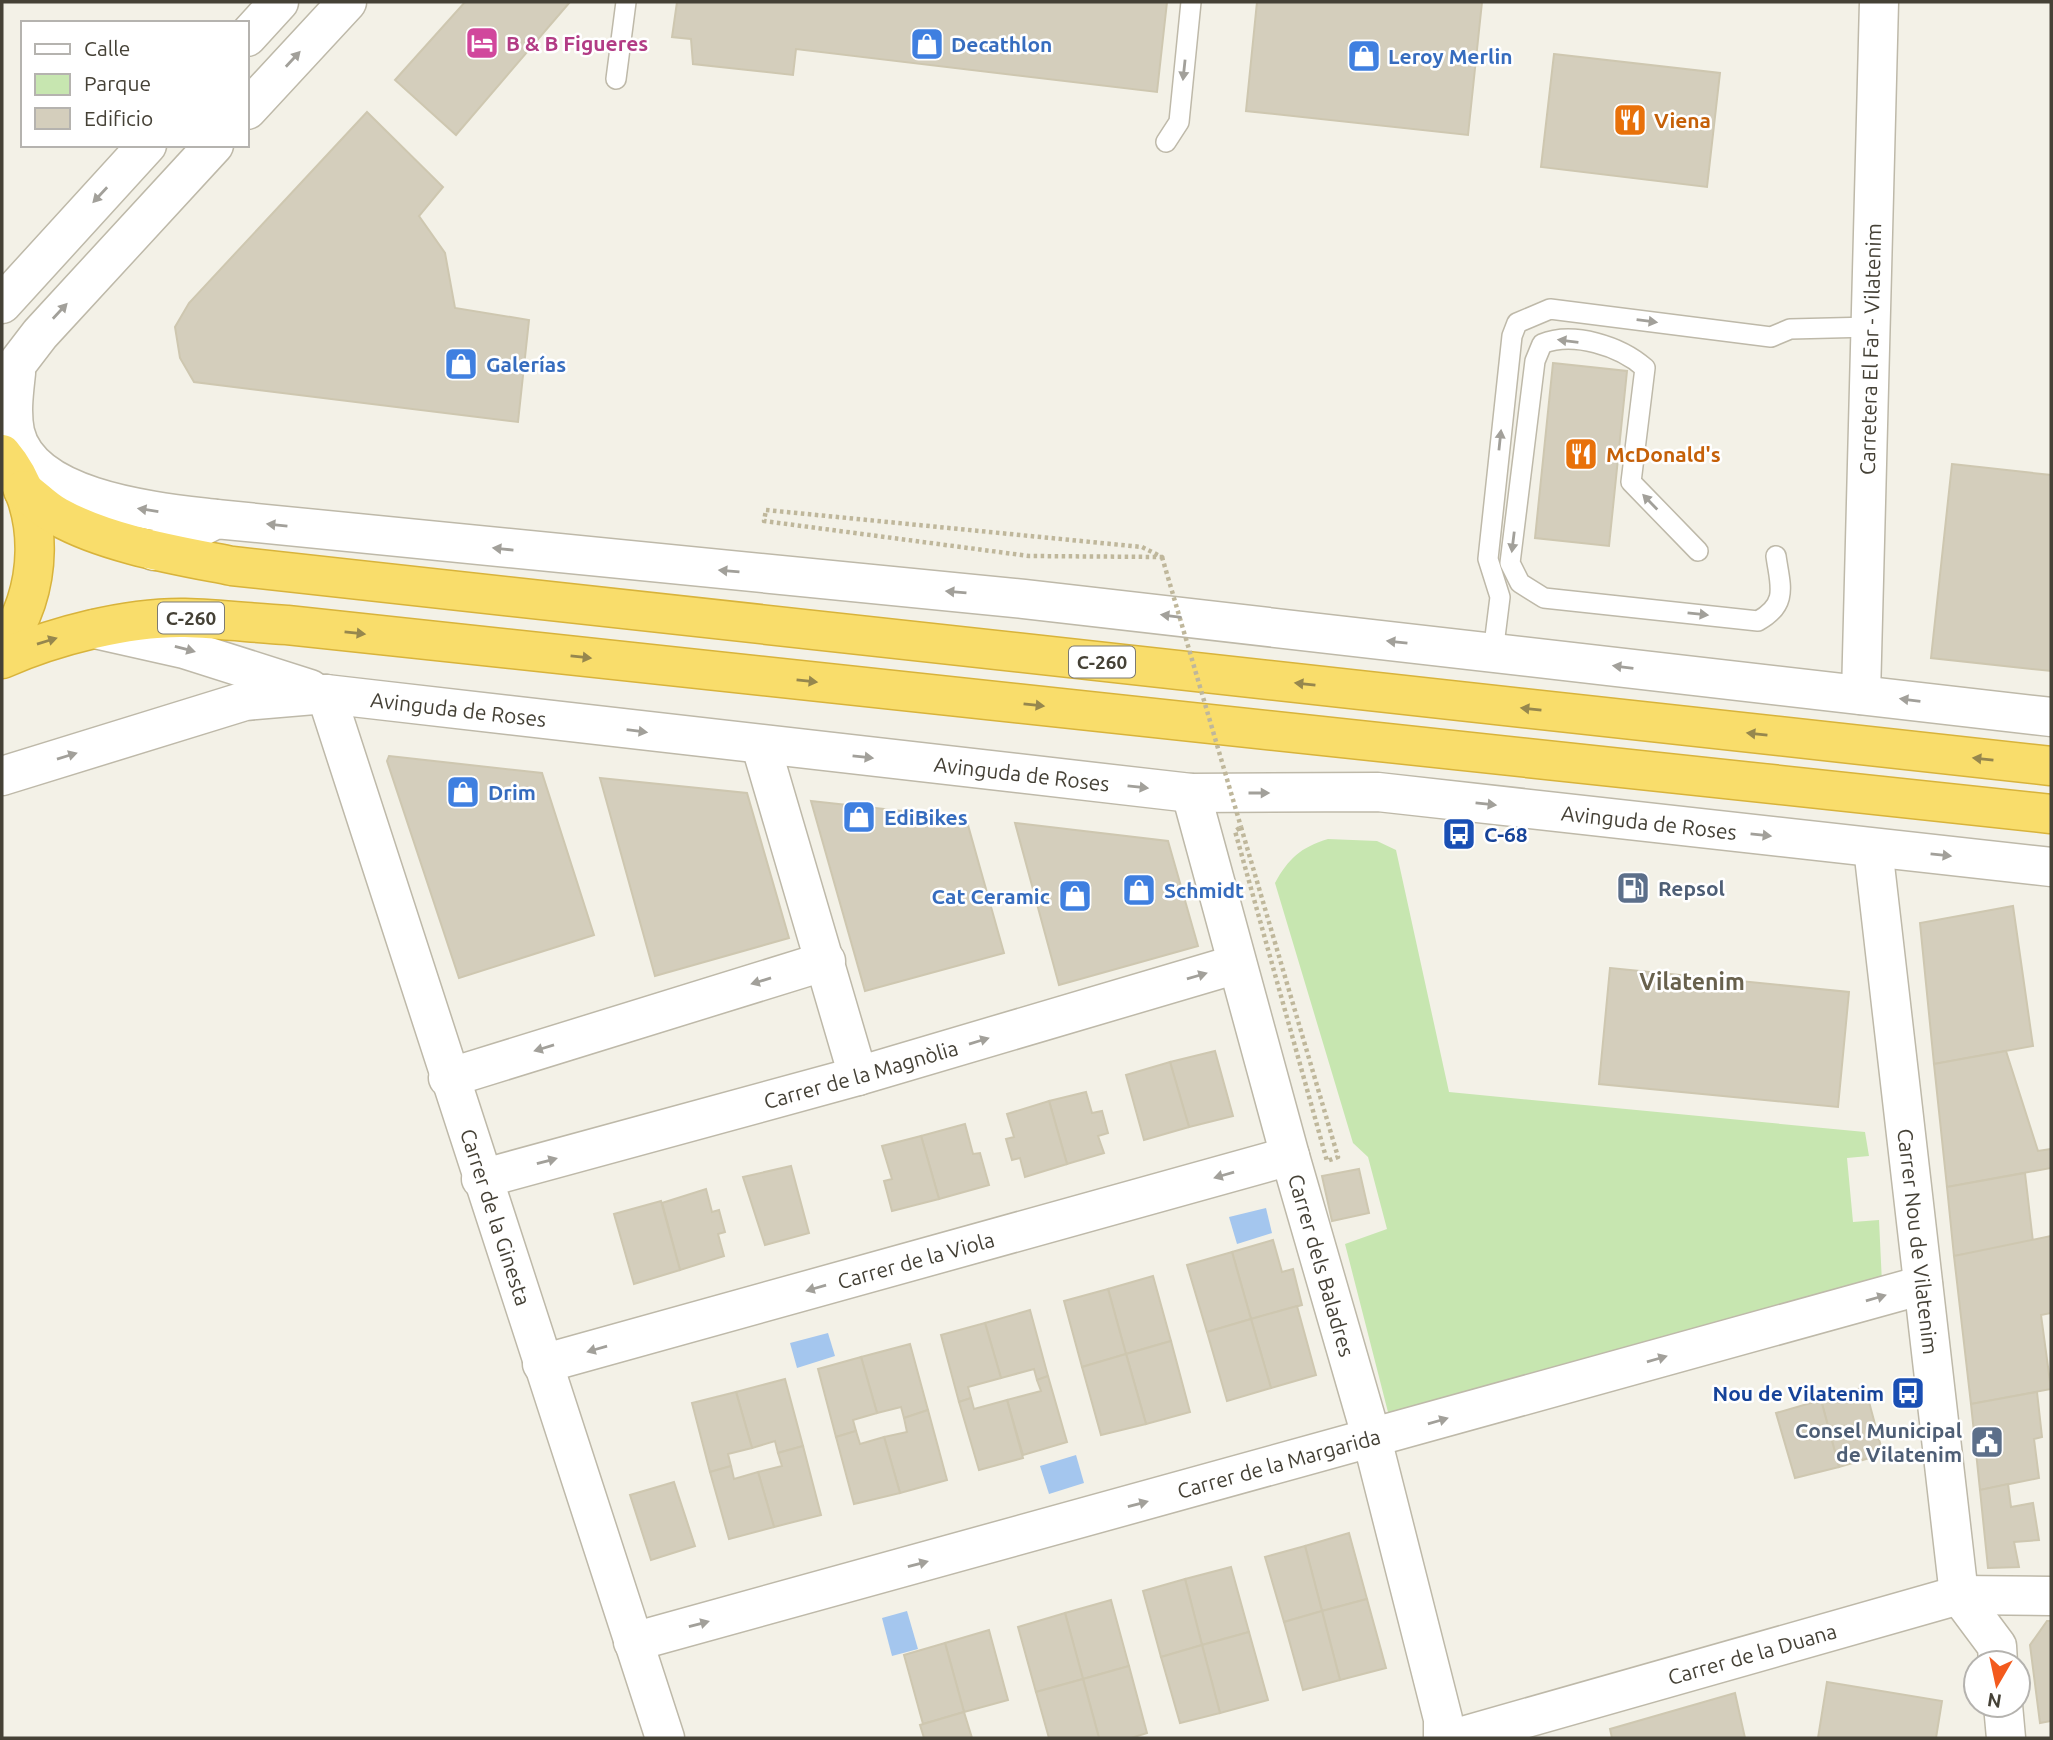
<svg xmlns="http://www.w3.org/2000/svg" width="2053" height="1740" font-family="Ubuntu,sans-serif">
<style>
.green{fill:#c7e6b0}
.water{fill:#a4c6ee}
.building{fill:#d4cebc;stroke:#cec7b0;stroke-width:2}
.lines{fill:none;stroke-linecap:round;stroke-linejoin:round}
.lane-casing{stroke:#beb9a9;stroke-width:22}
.street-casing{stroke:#beb9a9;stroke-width:41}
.highway-casing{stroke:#d8b33b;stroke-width:41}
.path{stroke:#bfb79b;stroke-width:4.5;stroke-dasharray:3.5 3.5;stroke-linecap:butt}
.lane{stroke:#fff;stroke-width:19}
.street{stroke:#fff;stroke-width:38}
.highway{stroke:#f9dd6b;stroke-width:38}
.path-bridge{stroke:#bfb79b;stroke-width:4.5;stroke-dasharray:3.5 3.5;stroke-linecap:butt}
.oneway{fill:#a2a09a}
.oneway2{fill:#96874e}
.labels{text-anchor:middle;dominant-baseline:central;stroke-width:5;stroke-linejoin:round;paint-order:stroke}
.shield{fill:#fff;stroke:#7d7a72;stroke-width:2}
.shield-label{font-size:19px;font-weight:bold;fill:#454136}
.hotel-label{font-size:21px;font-weight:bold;fill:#b23c85;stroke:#fff;text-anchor:start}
.shop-label{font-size:21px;font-weight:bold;fill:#366cbe;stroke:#fff;text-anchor:start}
.food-label{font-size:21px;font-weight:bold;fill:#c56008;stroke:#fff;text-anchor:start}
.street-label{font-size:21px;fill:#454136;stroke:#fff}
.transit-label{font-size:21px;font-weight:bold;fill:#164399;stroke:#fff;text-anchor:start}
.service-label{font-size:21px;font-weight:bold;fill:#4e5e75;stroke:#fff;text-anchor:start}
.neighbourhood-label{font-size:23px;font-weight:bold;fill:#68614d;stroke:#fff}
</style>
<rect width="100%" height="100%" fill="#f3f1e7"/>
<path class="green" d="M1328,839l49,2 19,9 53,242 416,40 4,24 -22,2 6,64 26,-2 3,63 -493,133 -44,-172 42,-15 -19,-72 -15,-14 -78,-260c13,-24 26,-36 53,-44z"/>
<g class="water">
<polygon points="1266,1208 1272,1233 1237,1244 1229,1217"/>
<polygon points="828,1333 835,1356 797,1368 790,1343"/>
<polygon points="1076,1455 1084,1483 1049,1494 1040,1466"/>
<polygon points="907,1611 918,1649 892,1656 882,1618"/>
</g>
<g class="building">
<polygon points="465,2 570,2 456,135 395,80"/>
<polygon points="677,2 1167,2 1157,92 796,49 793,75 693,64 691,39 672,37"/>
<polygon points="1257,2 1482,2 1468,135 1246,111"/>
<polygon points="1554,54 1720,73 1707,187 1541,167"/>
<polygon points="367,112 443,187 419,216 445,253 455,308 529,320 518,422 194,382 180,358 175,327 189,303"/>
<polygon points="1553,363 1627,371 1609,546 1535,538"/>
<polygon points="1952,464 2051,475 2051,671 1931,658"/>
<polygon points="389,756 542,773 594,935 459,978 387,761"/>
<polygon points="600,778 747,793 789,938 655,976"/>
<polygon points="811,801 966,818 1004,953 865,991"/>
<polygon points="1015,823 1168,841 1198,946 1059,985"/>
<polygon points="2013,906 2033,1046 1934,1064 1920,923"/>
<polygon points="1610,968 1849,992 1838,1107 1599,1084"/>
<polygon points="1215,1051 1233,1116 1189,1127 1170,1062"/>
<polygon points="2006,1051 2038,1151 2051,1149 2051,1168 1947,1187 1934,1064"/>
<polygon points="1170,1062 1189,1127 1144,1140 1126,1075"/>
<polygon points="1086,1092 1092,1113 1102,1111 1108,1133 1098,1136 1104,1153 1067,1164 1049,1101"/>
<polygon points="1049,1101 1067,1164 1025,1177 1020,1158 1012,1160 1006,1139 1014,1137 1007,1114"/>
<polygon points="965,1124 973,1154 980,1153 989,1185 939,1199 921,1136"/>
<polygon points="921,1136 939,1199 892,1211 884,1181 892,1179 882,1146"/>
<polygon points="791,1166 809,1233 765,1245 743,1177"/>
<polygon points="1359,1169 1369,1213 1332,1221 1322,1176"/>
<polygon points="2025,1173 2033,1242 1954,1256 1947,1187"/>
<polygon points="706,1189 712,1212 719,1210 725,1232 718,1234 724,1256 680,1270 662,1203"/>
<polygon points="661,1201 680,1270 634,1284 614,1214"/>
<polygon points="2051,1236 2051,1313 2041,1315 2051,1389 1971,1404 1954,1256"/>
<polygon points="1273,1240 1282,1272 1293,1269 1302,1305 1251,1319 1232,1252"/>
<polygon points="1232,1252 1251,1319 1207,1332 1187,1265"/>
<polygon points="1153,1276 1171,1341 1126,1354 1108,1289"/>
<polygon points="1108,1289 1126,1354 1082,1367 1064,1301"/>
<polygon points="1297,1306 1316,1375 1271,1388 1251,1319"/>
<polygon points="1030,1310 1048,1376 1037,1380 1034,1369 1001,1378 985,1323"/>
<polygon points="1251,1319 1271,1388 1227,1401 1207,1332"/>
<polygon points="985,1323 1001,1378 968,1387 971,1398 959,1402 941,1335"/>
<polygon points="1171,1341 1190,1412 1146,1424 1126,1354"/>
<polygon points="910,1344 928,1410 904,1418 901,1407 877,1413 861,1357"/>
<polygon points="1126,1354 1146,1424 1101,1435 1082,1367"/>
<polygon points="861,1357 877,1413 853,1420 856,1431 836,1437 818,1369"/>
<polygon points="1048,1376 1067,1442 1023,1455 1007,1400 1041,1391 1037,1380"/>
<polygon points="785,1379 803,1446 778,1453 775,1441 752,1448 736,1392"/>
<polygon points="1865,1387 1883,1454 1839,1467 1821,1400"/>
<polygon points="736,1392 752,1448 728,1454 731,1466 710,1472 692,1403"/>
<polygon points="2037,1392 2042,1437 2034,1439 2039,1478 1980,1490 1971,1404"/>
<polygon points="971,1398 974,1409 1007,1400 1023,1458 979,1470 959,1402"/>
<polygon points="1821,1400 1839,1467 1795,1478 1776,1413"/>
<polygon points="928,1410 947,1480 900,1493 884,1437 907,1432 904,1418"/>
<polygon points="856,1431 860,1444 884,1437 900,1493 854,1504 836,1437"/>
<polygon points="803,1446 821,1515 774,1527 758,1472 782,1466 778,1453"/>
<polygon points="731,1466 734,1479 758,1472 774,1527 729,1539 710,1472"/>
<polygon points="674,1482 695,1546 651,1560 630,1495"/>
<polygon points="2008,1484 2011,1507 2033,1503 2039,1540 2014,1542 2019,1567 1988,1568 1980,1490"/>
<polygon points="1349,1533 1367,1599 1322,1611 1305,1546"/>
<polygon points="1305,1546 1322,1611 1284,1622 1265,1557"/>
<polygon points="1231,1567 1249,1632 1202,1645 1185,1579"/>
<polygon points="1185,1579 1202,1645 1161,1657 1143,1591"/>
<polygon points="1367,1599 1386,1668 1340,1680 1322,1611"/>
<polygon points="1111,1600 1129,1666 1083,1679 1065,1613"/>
<polygon points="1322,1611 1340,1680 1303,1690 1284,1622"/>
<polygon points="1065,1613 1083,1679 1036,1692 1018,1627"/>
<polygon points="2047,1621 2051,1621 2051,1721 2040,1723 2030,1645"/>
<polygon points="989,1630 1008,1700 964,1712 945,1643"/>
<polygon points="1249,1632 1268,1700 1220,1713 1202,1645"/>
<polygon points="945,1643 964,1712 923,1724 904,1655"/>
<polygon points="1202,1645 1220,1713 1180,1723 1161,1657"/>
<polygon points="1129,1666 1147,1733 1131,1738 1099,1738 1083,1679"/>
<polygon points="1083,1679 1099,1738 1049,1738 1036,1692"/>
<polygon points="1827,1682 1942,1701 1936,1738 1818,1738"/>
<polygon points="1735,1693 1745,1738 1612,1738 1610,1729"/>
<polygon points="964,1712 972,1738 924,1738 920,1725"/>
</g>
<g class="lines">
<defs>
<g id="lane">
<polyline points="616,79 626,2"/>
<polyline points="1166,142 1179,122 1191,2"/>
<path d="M1698,551l-67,-69 14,-114c-25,-22 -72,-37 -103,-24l-7,17 -25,202 10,20 24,15 214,23c31,-17 22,-36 18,-65"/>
<polyline points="1493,653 1500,597 1488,559 1512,336 1517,323 1550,309 1771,337 1790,329 1871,327"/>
</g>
<g id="street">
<polyline points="247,37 279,2"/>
<polyline points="247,110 347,2"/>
<polyline points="2,304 147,145"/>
<path d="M16,373c-2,19 -5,39 -1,59 16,69 144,80 201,87"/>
<polyline points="2,400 17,364 40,334 214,145"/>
<polyline points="154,551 216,519 1024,599 2051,717"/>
<polyline points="95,629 184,649 310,689"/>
<path id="s1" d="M326,694l339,1044"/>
<path id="s2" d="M1861,695l18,-693"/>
<polyline points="761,746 858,1076"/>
<path id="s3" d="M2,776l243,-75 81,-7 865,99 187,-1 673,75"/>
<path id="s4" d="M1191,793l99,363 82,283 71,280v19"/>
<path id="s5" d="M1873,848l86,747 38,51 1,17"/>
<polyline points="448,1078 826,961"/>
<path id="s6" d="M481,1179l377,-103 379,-112"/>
<path id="s7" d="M542,1364l748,-208"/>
<path id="s8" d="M633,1642l1290,-357"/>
<polyline points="2003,1705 2006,1738"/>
<path id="s9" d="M1456,1738l503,-143 92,1"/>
</g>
<g id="highway">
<path d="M2,454c45,53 42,140 0,194"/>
<path d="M23,490c11,8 22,20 34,26 50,28 119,39 175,50l1819,200"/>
<path d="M2,659c52,-23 125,-42 183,-41 34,1 68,5 102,7l1764,189"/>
</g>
</defs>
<use href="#lane" class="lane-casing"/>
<use href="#street" class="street-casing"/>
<use href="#highway" class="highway-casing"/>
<g class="path">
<polygon points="766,510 1142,547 1162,557 1029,556 764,521"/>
<polygon points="1241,827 1338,1157 1327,1161 1235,831"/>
</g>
<use href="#lane" class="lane"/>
<use href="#street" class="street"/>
<use href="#highway" class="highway"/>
<polyline class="path-bridge" points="1162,557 1241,827"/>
</g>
<defs><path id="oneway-solid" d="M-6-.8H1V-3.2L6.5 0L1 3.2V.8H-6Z" transform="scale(1.75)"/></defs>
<g class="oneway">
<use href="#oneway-solid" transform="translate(293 59) rotate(-47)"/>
<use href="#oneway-solid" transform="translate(1184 70) rotate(96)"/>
<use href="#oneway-solid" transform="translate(100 195) rotate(133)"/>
<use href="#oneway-solid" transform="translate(60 311) rotate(-47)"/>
<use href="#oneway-solid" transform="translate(1647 321) rotate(7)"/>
<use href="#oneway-solid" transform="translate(1568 341) rotate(-173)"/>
<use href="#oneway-solid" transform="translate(1500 440) rotate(-84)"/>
<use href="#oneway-solid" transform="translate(1650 502) rotate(-134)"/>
<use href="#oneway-solid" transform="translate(148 510) rotate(-171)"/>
<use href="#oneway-solid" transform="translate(277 525) rotate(-174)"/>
<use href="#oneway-solid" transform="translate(1513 542) rotate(97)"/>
<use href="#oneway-solid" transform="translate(503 549) rotate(-174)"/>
<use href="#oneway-solid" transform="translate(729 571) rotate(-175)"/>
<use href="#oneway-solid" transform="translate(956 592) rotate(-175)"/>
<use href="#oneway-solid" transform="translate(1698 614) rotate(6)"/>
<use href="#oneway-solid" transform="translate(1171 616) rotate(-173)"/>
<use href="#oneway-solid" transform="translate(1397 642) rotate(-174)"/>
<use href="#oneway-solid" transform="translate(185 649) rotate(15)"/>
<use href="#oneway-solid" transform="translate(1623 667) rotate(-173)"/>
<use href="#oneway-solid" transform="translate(1910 700) rotate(-173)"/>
<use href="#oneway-solid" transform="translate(637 731) rotate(7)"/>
<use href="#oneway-solid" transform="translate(67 756) rotate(-17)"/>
<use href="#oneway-solid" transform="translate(863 757) rotate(6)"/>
<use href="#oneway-solid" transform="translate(1138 787) rotate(6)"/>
<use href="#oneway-solid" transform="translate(1259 793)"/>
<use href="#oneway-solid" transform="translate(1486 804) rotate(6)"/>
<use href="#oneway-solid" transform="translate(1761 835) rotate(6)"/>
<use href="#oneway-solid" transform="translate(1941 855) rotate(6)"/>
<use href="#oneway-solid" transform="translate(1197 976) rotate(-16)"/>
<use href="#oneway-solid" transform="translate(761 981) rotate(163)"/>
<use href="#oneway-solid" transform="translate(979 1041) rotate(-17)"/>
<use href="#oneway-solid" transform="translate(544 1048) rotate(163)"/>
<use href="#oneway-solid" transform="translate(547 1161) rotate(-15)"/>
<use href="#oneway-solid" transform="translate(1224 1175) rotate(164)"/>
<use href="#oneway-solid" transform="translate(816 1288) rotate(164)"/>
<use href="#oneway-solid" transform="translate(1876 1298) rotate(-16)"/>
<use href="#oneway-solid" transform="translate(597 1349) rotate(164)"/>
<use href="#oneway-solid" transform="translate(1657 1359) rotate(-16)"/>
<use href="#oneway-solid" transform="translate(1438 1421) rotate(-16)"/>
<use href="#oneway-solid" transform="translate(1138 1504) rotate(-15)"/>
<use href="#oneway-solid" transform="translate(918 1564) rotate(-15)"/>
<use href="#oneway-solid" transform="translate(699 1624) rotate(-15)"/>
</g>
<g class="oneway2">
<use href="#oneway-solid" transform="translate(355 633) rotate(6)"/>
<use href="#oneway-solid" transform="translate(47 641) rotate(-17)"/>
<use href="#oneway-solid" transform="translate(581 657) rotate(6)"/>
<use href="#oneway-solid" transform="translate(807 681) rotate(6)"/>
<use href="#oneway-solid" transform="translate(1305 684) rotate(-174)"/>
<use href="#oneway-solid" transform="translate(1034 705) rotate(6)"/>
<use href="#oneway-solid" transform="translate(1531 709) rotate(-174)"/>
<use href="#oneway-solid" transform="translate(1757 734) rotate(-174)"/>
<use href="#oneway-solid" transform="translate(1983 759) rotate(-174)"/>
</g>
<defs>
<symbol id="hotel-square" viewBox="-11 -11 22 22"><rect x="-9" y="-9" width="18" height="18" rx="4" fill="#d1479c" stroke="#fff"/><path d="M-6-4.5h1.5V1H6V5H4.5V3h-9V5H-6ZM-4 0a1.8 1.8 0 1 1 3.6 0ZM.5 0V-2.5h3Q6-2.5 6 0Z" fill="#fff"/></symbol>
<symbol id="shop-square" viewBox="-11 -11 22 22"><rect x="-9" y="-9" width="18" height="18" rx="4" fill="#3f7fe0" stroke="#fff"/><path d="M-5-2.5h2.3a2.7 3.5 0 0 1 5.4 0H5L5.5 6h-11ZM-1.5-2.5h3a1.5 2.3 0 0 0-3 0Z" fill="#fff"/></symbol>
<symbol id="restaurant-square" viewBox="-11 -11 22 22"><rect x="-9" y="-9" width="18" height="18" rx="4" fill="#e8710a" stroke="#fff"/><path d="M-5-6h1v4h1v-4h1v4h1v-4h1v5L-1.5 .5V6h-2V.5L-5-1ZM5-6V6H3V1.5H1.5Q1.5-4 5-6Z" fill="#fff"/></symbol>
<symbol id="bus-square" viewBox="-11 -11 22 22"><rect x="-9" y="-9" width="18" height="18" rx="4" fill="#1a4fb4" stroke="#fff"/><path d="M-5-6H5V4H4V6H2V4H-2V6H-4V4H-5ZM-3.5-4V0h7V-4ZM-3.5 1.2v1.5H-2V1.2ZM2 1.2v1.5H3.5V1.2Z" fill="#fff"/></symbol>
<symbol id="fuel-square" viewBox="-11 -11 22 22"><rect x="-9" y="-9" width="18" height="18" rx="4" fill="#5c6f8a" stroke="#fff"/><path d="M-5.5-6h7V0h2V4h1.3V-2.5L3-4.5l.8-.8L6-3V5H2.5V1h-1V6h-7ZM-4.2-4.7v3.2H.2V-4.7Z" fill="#fff"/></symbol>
<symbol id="civic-square" viewBox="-11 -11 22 22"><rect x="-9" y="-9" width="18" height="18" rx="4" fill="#5c6f8a" stroke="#fff"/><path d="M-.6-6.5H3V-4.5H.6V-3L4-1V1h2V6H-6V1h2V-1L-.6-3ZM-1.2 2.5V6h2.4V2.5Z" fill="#fff"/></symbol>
</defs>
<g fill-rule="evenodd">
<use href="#hotel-square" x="463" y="24" width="38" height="38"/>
<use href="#shop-square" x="908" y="25" width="38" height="38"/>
<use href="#shop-square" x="1345" y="37" width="38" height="38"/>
<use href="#restaurant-square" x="1611" y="101" width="38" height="38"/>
<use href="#shop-square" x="442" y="345" width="38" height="38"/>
<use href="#restaurant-square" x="1562" y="435" width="38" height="38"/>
<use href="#shop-square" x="444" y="773" width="38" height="38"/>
<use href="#shop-square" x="840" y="798" width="38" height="38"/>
<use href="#bus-square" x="1440" y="815" width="38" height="38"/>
<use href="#fuel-square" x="1614" y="869" width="38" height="38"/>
<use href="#shop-square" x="1120" y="871" width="38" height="38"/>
<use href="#shop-square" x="1056" y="877" width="38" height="38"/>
<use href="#bus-square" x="1889" y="1374" width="38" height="38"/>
<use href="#civic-square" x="1968" y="1423" width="38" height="38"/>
</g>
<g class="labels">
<g class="shield">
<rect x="158" y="602.5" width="66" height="31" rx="5"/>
<rect x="1069" y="646.5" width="66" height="31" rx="5"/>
</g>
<g class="shield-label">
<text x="191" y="618">C-260</text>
<text x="1102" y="662">C-260</text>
</g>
<g class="hotel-label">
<text x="506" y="43">B &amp; B Figueres</text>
</g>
<g class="shop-label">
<text x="951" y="44">Decathlon</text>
<text x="1388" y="56">Leroy Merlin</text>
<text x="486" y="364">Galerías</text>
<text x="488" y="792">Drim</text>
<text x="884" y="817">EdiBikes</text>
<text x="1164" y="890">Schmidt</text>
<text x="1050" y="896" text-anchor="end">Cat Ceramic</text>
</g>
<g class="food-label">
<text x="1654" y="120">Viena</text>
<text x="1606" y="454">McDonald's</text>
</g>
<g class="street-label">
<text stroke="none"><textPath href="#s2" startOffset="346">Carretera El Far - Vilatenim</textPath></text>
<text stroke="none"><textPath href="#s3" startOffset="469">Avinguda de Roses</textPath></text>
<text stroke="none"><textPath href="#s3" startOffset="1036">Avinguda de Roses</textPath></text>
<text stroke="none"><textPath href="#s3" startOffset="1666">Avinguda de Roses</textPath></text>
<text stroke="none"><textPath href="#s6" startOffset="394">Carrer de la Magnòlia</textPath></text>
<text stroke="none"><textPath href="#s1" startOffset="550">Carrer de la Ginesta</textPath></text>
<text stroke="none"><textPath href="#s5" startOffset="396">Carrer Nou de Vilatenim</textPath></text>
<text stroke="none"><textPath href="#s7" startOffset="388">Carrer de la Viola</textPath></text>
<text stroke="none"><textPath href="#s4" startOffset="490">Carrer dels Baladres</textPath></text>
<text stroke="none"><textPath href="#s8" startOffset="670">Carrer de la Margarida</textPath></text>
<text stroke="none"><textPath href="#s9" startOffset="308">Carrer de la Duana</textPath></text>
</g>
<g class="transit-label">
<text x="1484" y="834">C-68</text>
<text x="1884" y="1393" text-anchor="end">Nou de Vilatenim</text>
</g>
<g class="service-label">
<text x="1658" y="888">Repsol</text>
<text x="1962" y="1430" text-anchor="end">Consel Municipal<tspan x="1962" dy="24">de Vilatenim</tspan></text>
</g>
<g class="neighbourhood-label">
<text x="1692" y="981">Vilatenim</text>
</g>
</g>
<rect width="2053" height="1740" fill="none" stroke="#454136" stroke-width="7"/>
<rect x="21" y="21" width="228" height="126" fill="#ffffff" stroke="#b5b3af" stroke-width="2"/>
<rect x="35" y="44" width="35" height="10" fill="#ffffff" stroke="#b5b3af" stroke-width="2"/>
<text x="84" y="56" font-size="21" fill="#454136">Calle</text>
<rect x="35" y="74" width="35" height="21" fill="#c7e6b0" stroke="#b5b3af" stroke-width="2"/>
<text x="84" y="91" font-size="21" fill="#454136">Parque</text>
<rect x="35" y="108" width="35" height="21" fill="#d4cebc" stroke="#b5b3af" stroke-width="2"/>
<text x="84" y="126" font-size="21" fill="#454136">Edificio</text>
<g transform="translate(1997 1684) rotate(189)"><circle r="33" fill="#ffffff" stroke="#b5b3af" stroke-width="2"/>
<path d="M0-5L12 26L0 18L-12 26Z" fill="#f35a1d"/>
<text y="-10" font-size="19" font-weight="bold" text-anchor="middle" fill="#454136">N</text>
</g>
</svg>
